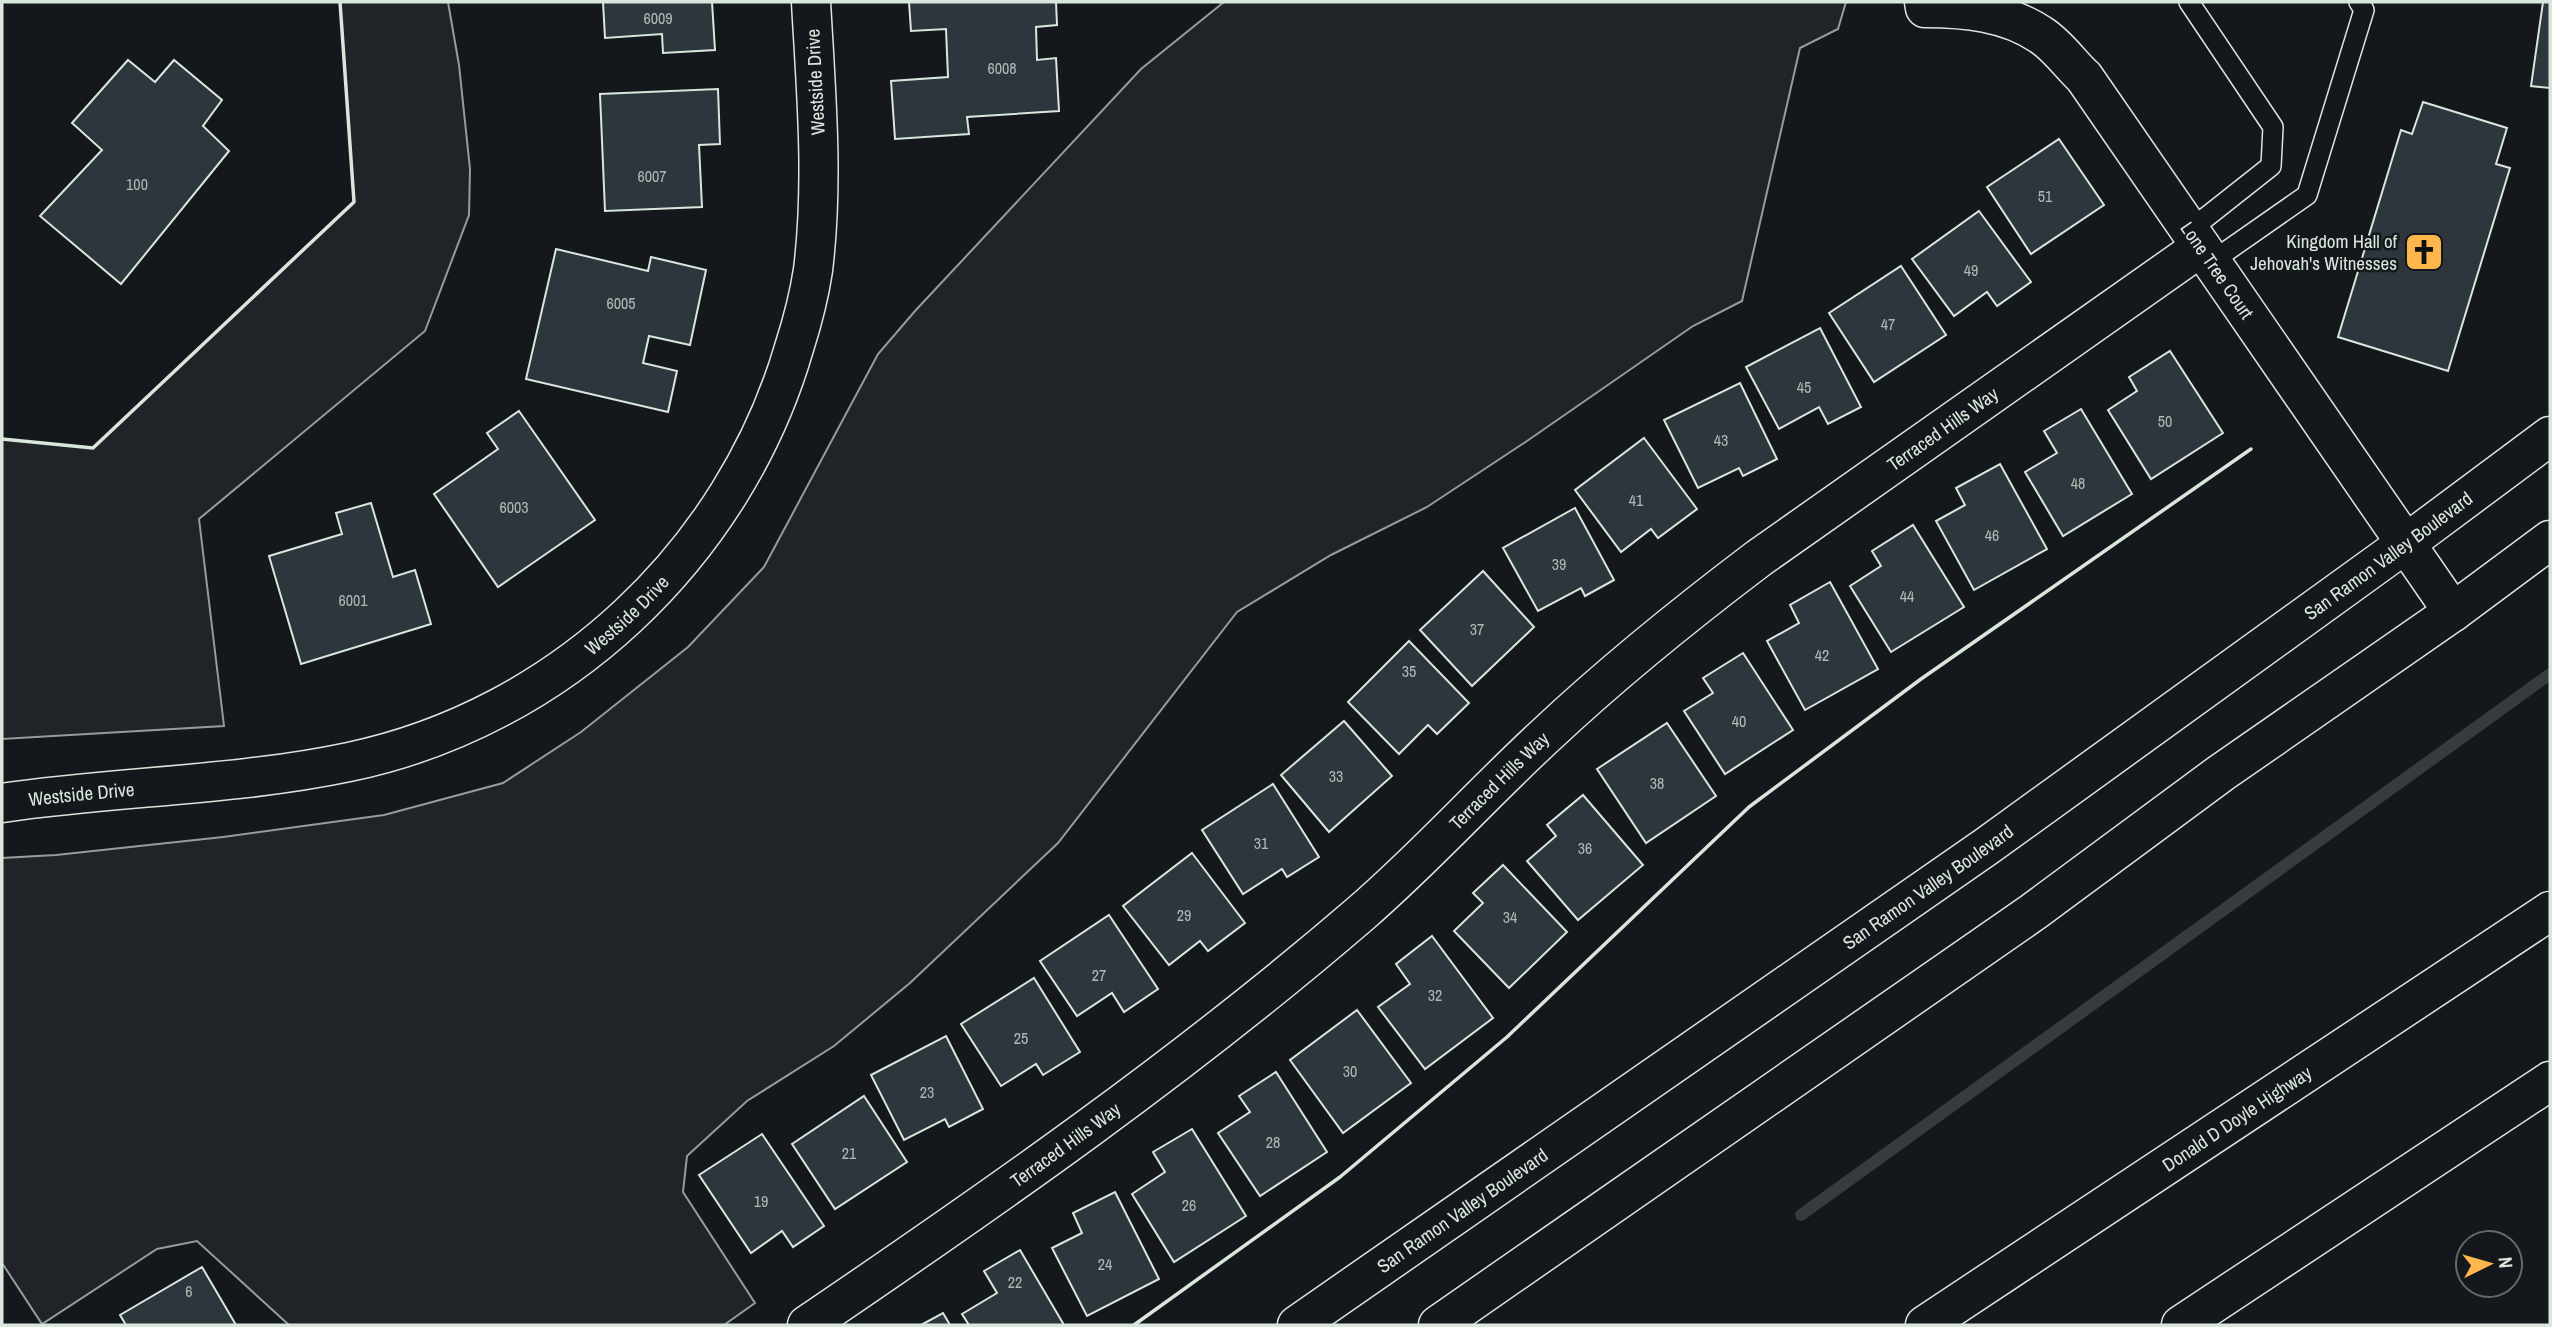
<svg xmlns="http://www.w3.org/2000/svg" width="2552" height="1327" font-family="'Archivo Narrow',sans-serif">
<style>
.green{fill:#202428;stroke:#939e99;stroke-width:2}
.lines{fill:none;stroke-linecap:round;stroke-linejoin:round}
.stream{stroke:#363b3e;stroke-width:12}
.building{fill:#2c363c;stroke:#d8e6dc;stroke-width:2}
.service-casing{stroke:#d8e6dc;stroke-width:22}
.minor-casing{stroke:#d8e6dc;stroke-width:41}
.tertiary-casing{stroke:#d8e6dc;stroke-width:41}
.secondary-casing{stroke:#d8e6dc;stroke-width:41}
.motorway-casing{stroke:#d8e6dc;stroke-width:41}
.service{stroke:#14181c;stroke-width:19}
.minor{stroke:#14181c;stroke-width:38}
.tertiary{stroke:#14181c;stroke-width:38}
.secondary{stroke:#14181c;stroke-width:38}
.motorway{stroke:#14181c;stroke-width:38}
.wall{stroke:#d8e6dc;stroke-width:3.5}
.labels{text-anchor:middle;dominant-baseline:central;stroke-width:5;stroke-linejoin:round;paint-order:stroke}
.number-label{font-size:16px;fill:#adbab4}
.street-label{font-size:19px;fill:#d8e6dc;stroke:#14181c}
.poi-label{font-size:19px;fill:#d8e6dc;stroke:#14181c;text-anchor:end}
</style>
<rect width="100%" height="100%" fill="#14181c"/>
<g class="green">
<polygon points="340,2 448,2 459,65 470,169 469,215 425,331 199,519 224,726 2,739 2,439 93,448 354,202"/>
<polygon points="1224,2 1846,2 1838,29 1800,48 1742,301 1693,326 1527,441 1427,507 1331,555 1237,612 1058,843 910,983 834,1046 747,1101 687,1156 683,1192 755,1303 724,1325 289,1325 197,1241 157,1249 42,1324 2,1263 2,858 56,855 223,837 384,815 503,783 581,732 688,647 764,567 878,354 915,311 1141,69"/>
</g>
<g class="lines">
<polyline class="stream" points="1801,1215 2550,674"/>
</g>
<g class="building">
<polygon points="603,2 712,2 715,50 663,53 662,34 605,38"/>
<polygon points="909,2 1056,2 1057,25 1036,27 1037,60 1056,58 1059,111 967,117 969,134 895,139 891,81 948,77 946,29 911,31"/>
<polygon points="2543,2 2550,2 2550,88 2531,86"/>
<polygon points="128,60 155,82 174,60 222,100 203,126 229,151 121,284 40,216 102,150 72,123"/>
<polygon points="718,89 720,144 699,145 702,207 605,211 600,94"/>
<polygon points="2423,102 2507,128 2496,164 2510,168 2448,371 2338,337 2401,130 2412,134"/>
<polygon points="2059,139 2104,205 2031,254 1987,187"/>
<polygon points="1979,211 2031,282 1997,306 1987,292 1954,316 1912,259"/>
<polygon points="556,249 648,271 651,257 706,270 690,345 649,336 643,363 677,371 668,412 526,379"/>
<polygon points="1901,266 1946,335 1874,382 1829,313"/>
<polygon points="1820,328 1861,407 1828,424 1819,407 1779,429 1746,367"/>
<polygon points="2170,351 2223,433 2151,479 2108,410 2137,391 2129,377"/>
<polygon points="1740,383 1777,459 1743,476 1739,468 1698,488 1664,420"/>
<polygon points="2081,409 2132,494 2063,536 2025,472 2057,453 2044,431"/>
<polygon points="519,411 595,520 498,587 434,494 498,449 487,433"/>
<polygon points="1644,438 1697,509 1658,538 1651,529 1621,552 1575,490"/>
<polygon points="2000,464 2047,549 1974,590 1936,521 1965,505 1956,488"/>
<polygon points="371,503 393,577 415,570 431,624 301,664 269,556 342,534 336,513"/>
<polygon points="1575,508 1614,580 1585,596 1581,588 1538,611 1503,548"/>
<polygon points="1913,525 1964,607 1891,652 1850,586 1881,566 1872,551"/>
<polygon points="1483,571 1534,627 1472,686 1420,630"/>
<polygon points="1830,582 1878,669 1805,710 1767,641 1799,623 1790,605"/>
<polygon points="1409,641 1469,703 1437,734 1428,725 1399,754 1348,702"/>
<polygon points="1743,653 1793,730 1725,774 1684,711 1713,693 1703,678"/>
<polygon points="1344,721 1392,776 1329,832 1281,775"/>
<polygon points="1667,723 1716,796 1646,843 1597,769"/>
<polygon points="1273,784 1319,857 1287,877 1282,869 1243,894 1202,830"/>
<polygon points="1583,795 1643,865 1578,920 1527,861 1556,836 1547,825"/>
<polygon points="1192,853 1245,923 1208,951 1200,941 1169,965 1123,906"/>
<polygon points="1503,865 1567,932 1509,988 1454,931 1483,903 1473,893"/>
<polygon points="1109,915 1158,989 1124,1012 1112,993 1077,1016 1040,961"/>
<polygon points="1432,936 1493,1018 1425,1069 1378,1007 1410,984 1396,964"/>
<polygon points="1034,978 1080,1052 1043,1075 1036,1064 1001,1086 961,1024"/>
<polygon points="1357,1010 1411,1083 1343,1133 1290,1060"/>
<polygon points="946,1036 983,1109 949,1127 945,1119 904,1140 871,1075"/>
<polygon points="1276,1072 1327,1152 1260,1196 1218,1133 1250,1112 1239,1096"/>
<polygon points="864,1096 907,1162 835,1209 792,1144"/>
<polygon points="1192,1129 1246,1216 1174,1262 1132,1194 1165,1172 1153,1152"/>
<polygon points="762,1134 824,1226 793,1247 782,1231 751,1253 699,1175"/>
<polygon points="1115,1192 1159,1279 1087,1316 1052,1248 1082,1233 1073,1213"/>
<polygon points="1020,1250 1064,1325 969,1325 962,1314 997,1293 984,1271"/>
<polygon points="202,1267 236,1325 126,1325 120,1315"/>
<polygon points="943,1313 950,1325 921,1325"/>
</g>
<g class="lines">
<defs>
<g id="service">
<polyline points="2189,2 2273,127 2271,166 2190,230"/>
<polyline points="2211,262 2307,195 2364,10 2359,2"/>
</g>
<g id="minor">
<path id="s1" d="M1924,2l1,6c40,0 82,4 116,27 16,10 29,29 43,42l369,535"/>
<path id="s2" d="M807,1325c190,-129 379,-261 553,-411 65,-56 123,-121 186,-179 67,-63 139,-121 213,-177l442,-311"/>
</g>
<g id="tertiary">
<path id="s3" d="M2,803c115,-17 233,-17 347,-41 211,-44 385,-208 445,-414 8,-25 15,-51 19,-78 11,-89 3,-179 -2,-268"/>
</g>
<g id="secondary">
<path id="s4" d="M1297,1325l690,-479 418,-302 145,-108"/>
<polyline points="1438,1325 2033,912 2221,773 2453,612 2550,540"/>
</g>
<g id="motorway">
<path id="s5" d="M1925,1325l625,-414"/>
<polyline points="2181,1325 2550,1081"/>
</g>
</defs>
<use href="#service" class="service-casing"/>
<use href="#minor" class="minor-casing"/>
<use href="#tertiary" class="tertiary-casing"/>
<use href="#secondary" class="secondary-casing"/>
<use href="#motorway" class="motorway-casing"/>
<use href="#service" class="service"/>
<use href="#minor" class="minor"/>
<use href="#tertiary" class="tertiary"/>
<use href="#secondary" class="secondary"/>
<use href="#motorway" class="motorway"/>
<g class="wall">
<polyline points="2,439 93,448 354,202 340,2"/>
<polyline points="1134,1325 1340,1177 1507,1037 1749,807 1921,679 2251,449"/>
</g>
</g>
<defs>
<symbol id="church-square" viewBox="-11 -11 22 22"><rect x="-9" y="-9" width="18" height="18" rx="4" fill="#ffb74d" stroke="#14181c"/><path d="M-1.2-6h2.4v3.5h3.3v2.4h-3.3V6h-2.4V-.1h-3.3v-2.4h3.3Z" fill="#111"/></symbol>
</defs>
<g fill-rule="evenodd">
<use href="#church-square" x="2402" y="230" width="44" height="44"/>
</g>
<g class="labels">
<g class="number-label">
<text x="658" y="18">6009</text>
<text x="1002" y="68">6008</text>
<text x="652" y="176">6007</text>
<text x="137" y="184">100</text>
<text x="2045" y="196">51</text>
<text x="1971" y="270">49</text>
<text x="621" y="303">6005</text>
<text x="1888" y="324">47</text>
<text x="1804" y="387">45</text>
<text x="2165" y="421">50</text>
<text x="1721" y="440">43</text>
<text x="2078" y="483">48</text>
<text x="1636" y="500">41</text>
<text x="514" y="507">6003</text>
<text x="1992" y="535">46</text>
<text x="1559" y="564">39</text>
<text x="1907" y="596">44</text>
<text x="353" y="600">6001</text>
<text x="1477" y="629">37</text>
<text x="1822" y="655">42</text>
<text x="1409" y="671">35</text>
<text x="1739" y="721">40</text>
<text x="1336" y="776">33</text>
<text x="1657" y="783">38</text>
<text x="1261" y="843">31</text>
<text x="1585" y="848">36</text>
<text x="1184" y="915">29</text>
<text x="1510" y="917">34</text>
<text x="1099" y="975">27</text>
<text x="1435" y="995">32</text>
<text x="1021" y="1038">25</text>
<text x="1350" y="1071">30</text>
<text x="927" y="1092">23</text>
<text x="1273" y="1142">28</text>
<text x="849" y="1153">21</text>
<text x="761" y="1201">19</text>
<text x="1189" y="1205">26</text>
<text x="1105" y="1264">24</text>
<text x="1015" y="1282">22</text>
<text x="189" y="1291">6</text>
</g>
<g class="street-label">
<text transform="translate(815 82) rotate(-93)">Westside Drive</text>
<text stroke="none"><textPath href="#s1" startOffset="422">Lone Tree Court</textPath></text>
<text stroke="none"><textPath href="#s2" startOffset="1449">Terraced Hills Way</textPath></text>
<text stroke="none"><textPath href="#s4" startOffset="1335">San Ramon Valley Boulevard</textPath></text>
<text stroke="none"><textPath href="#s3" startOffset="668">Westside Drive</textPath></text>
<text stroke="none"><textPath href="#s2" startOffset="882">Terraced Hills Way</textPath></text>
<text stroke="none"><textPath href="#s3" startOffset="80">Westside Drive</textPath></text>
<text stroke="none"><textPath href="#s4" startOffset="768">San Ramon Valley Boulevard</textPath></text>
<text stroke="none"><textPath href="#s5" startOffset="374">Donald D Doyle Highway</textPath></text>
<text stroke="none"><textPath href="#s2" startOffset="315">Terraced Hills Way</textPath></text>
<text stroke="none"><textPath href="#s4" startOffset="201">San Ramon Valley Boulevard</textPath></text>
</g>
<g class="poi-label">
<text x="2397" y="241">Kingdom Hall of<tspan x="2397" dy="22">Jehovah's Witnesses</tspan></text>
</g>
</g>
<rect width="2552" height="1327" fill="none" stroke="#d8e6dc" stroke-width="7"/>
<g transform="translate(2489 1264) rotate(85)"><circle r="33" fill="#14181c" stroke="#626a69" stroke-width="2"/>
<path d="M0-5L12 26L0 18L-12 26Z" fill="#ffb74d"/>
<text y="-10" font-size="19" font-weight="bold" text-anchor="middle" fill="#d8e6dc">N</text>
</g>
</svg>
